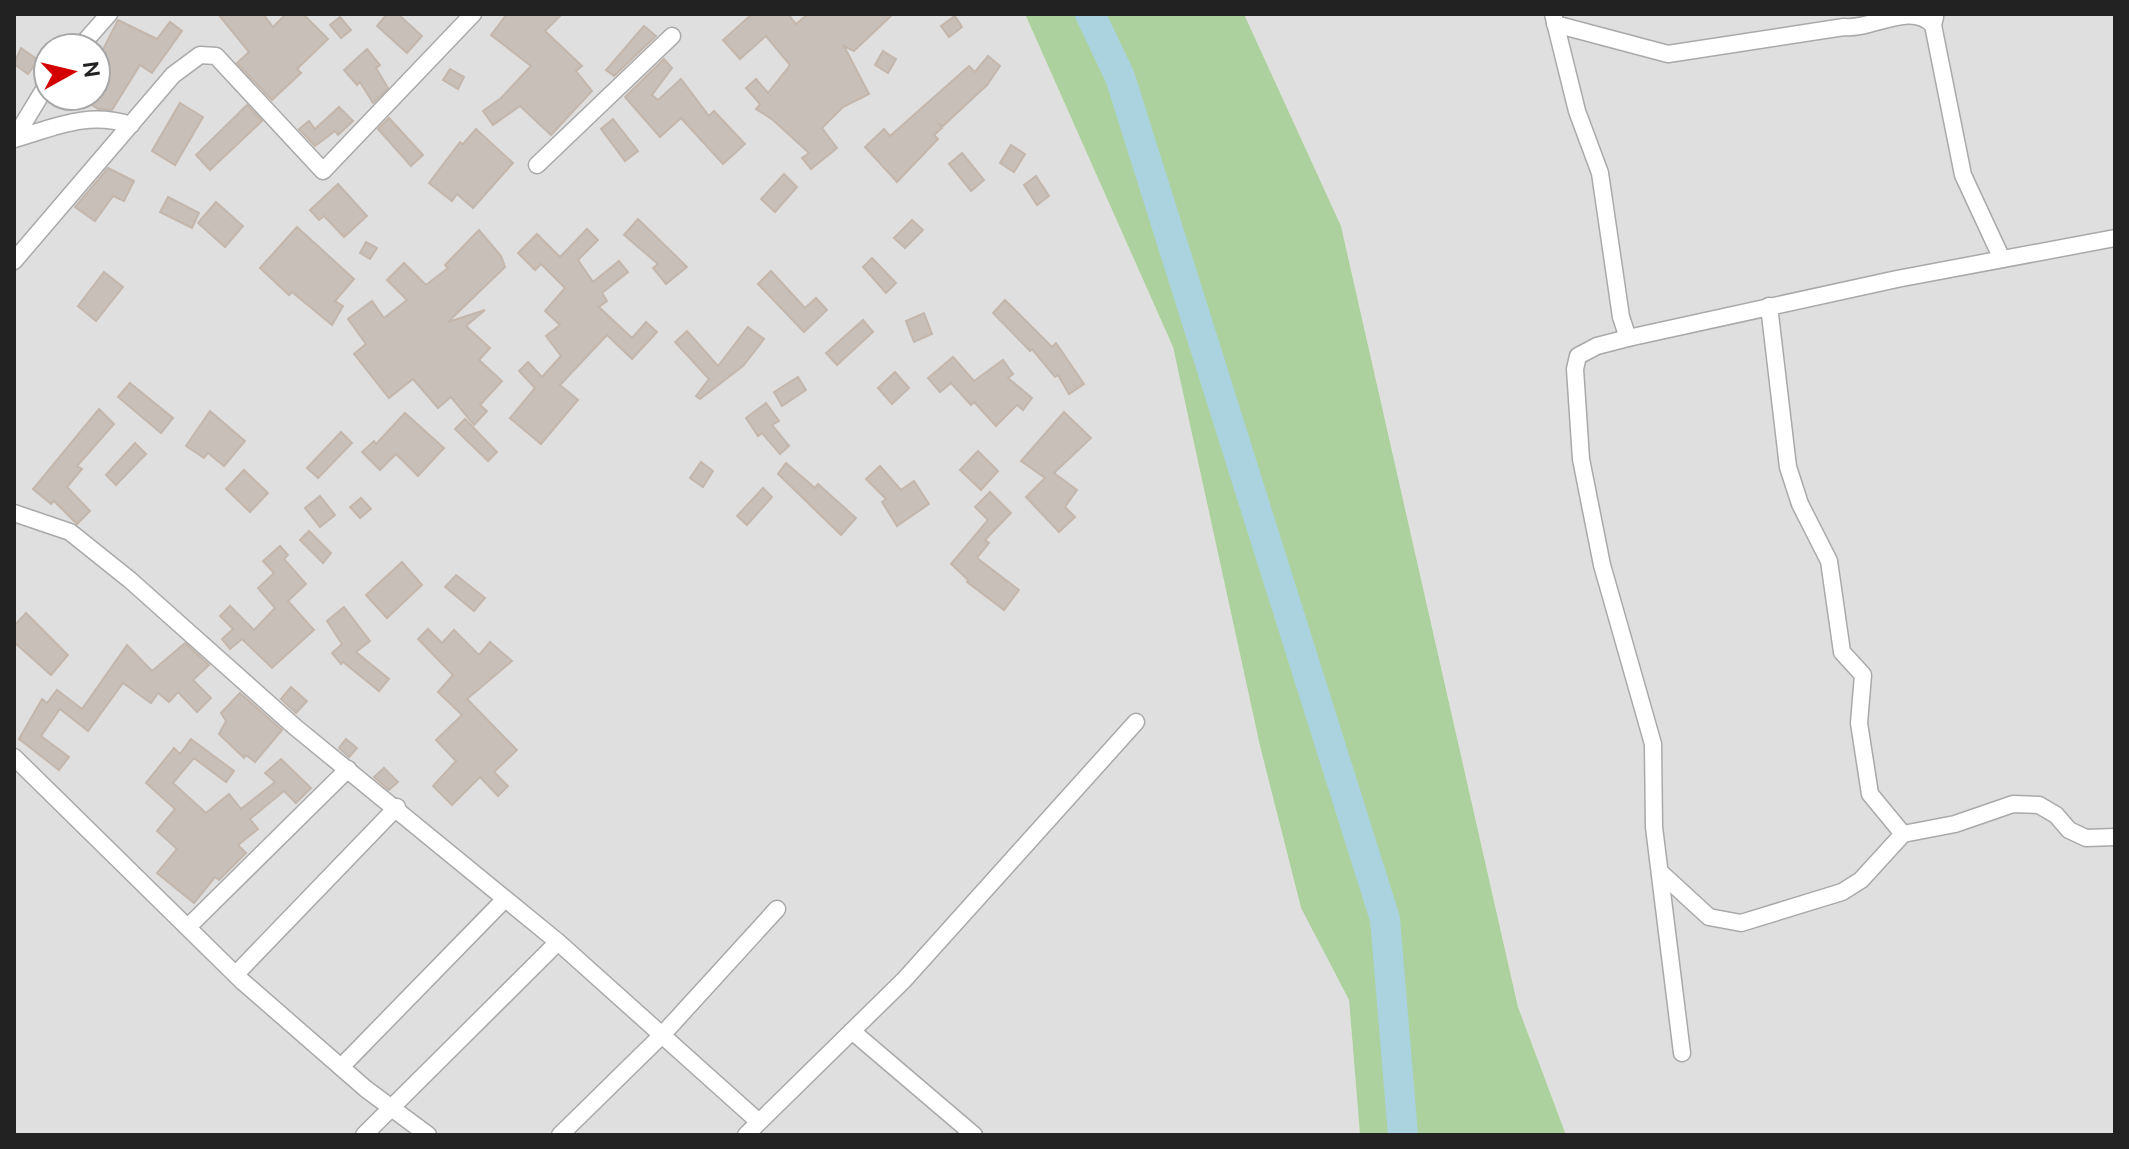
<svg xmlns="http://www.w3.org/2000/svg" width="2129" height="1149" font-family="Ubuntu,sans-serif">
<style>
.residential{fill:#e0dfdf;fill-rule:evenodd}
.forest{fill:#add19e}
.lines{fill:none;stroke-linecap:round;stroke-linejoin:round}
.river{stroke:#aad3df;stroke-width:30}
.building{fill:#c7bfb8;stroke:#c4b6ab;stroke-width:2}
.minor-casing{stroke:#a9a9a9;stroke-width:19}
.minor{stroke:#fff;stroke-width:16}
</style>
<rect width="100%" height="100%" fill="#f2efe9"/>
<g class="residential">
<path d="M14,14h1011l148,333 87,399 41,162 48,92 11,135h-1346zM48,48h48v48h-48z"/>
<polygon points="1244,14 2115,14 2115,1135 1566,1135 1518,1007 1341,226"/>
</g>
<polygon class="forest" points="1025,14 1244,14 1341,226 1518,1007 1566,1135 1360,1135 1349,1000 1301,908 1260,746 1173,347"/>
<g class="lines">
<polyline class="river" points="1090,14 1120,77 1385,919 1403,1135"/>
</g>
<g class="building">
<polygon points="218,14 263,14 273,27 286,14 303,14 328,39 297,69 301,73 272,100 237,63 249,52"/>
<polygon points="387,14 398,14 422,36 407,53 377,26"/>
<polygon points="507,14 562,14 545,31 582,66 576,71 592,91 551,135 520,106 493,125 483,111 501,98 531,66 491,35"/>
<polygon points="752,14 788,14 796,24 808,14 893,14 854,51 844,46 869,94 843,107 822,128 837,148 811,169 802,158 809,153 773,120 756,109 760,104 746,88 756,79 768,93 790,65 766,36 740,59 723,40"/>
<polygon points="955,16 962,27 949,37 941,26"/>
<polygon points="340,17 351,30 341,38 330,25"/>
<polygon points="118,20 157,39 170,22 182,31 152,73 140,65 112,110 98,109 79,96 96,96 96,63"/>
<polygon points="644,26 656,36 614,76 606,70"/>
<polygon points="21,48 38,60 28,74 14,64"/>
<polygon points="367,49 380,65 376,68 388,88 373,103 360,82 357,85 344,70"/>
<polygon points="883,51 896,59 888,73 875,65"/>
<polygon points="988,56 1000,66 987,85 943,126 938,123 942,128 934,135 938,139 897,182 865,147 884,129 890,136 969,66 975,72"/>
<polygon points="664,59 672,68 652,95 658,100 681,79 709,116 714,111 745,144 723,164 681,118 660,137 625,97"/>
<polygon points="450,69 464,77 458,89 443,80"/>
<polygon points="180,103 203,117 175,165 152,151"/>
<polygon points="247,105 262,121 210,170 196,155"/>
<polygon points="339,107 353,121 338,135 335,131 315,146 299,129 309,121 315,129"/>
<polygon points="389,118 423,155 411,166 378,129"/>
<polygon points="613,119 638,151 625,161 601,129"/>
<polygon points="476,129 513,163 473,208 457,194 452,201 429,183 460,142 463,144"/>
<polygon points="1011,145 1025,154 1014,172 1000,163"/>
<polygon points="962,153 984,180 971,191 949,164"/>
<polygon points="108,168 134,181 124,201 113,196 95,221 75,207"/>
<polygon points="784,174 797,187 775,212 761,199"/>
<polygon points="1036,176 1049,196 1037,205 1024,185"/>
<polygon points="338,184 367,216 344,237 324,216 319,220 310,210"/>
<polygon points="168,197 199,213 192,228 160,212"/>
<polygon points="216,202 243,226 225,247 198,223"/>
<polygon points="638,219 687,267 666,284 653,268 658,264 624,235"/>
<polygon points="912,220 923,230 905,248 894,238"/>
<polygon points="297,227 354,279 335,301 343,306 332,325 292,292 289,295 260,268"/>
<polygon points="587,229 598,240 578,260 593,282 619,261 628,272 602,293 607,301 599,307 632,338 646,322 657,332 632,359 607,335 560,385 578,400 541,444 510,418 535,388 519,371 528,362 542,377 561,356 546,336 560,325 545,311 565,288 541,264 535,270 518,253 537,234 560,257"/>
<polygon points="479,230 501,256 505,267 448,322 485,310 466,326 490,348 479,360 502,381 480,405 487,411 474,425 451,397 438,408 413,379 389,398 354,354 366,344 348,319 372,301 384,318 407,300 387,280 404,263 426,285 448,268 445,265"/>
<polygon points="366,242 377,248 370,259 360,253"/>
<polygon points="872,258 896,283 886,293 863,267"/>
<polygon points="771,271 805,308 816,298 827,310 804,332 758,284"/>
<polygon points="104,272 123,287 96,321 78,306"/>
<polygon points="1005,300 1052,347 1056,343 1084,384 1069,394 1058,375 1055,377 1032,349 1030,351 993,313"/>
<polygon points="924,313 932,334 914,342 906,321"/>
<polygon points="863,320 873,332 837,365 826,353"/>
<polygon points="748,327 764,339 743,366 700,399 696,396 709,379 675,342 687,331 718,366"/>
<polygon points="953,357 974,381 1003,360 1013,374 1008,378 1032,398 1023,410 1017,405 996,426 974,402 971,405 951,383 940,392 928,378"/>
<polygon points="895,372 909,388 892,404 878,388"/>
<polygon points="798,377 806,390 782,406 774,392"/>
<polygon points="130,383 173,418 161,433 118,397"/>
<polygon points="766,403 779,421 772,425 789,446 780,454 762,433 758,436 746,418"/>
<polygon points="99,409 114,424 77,466 82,469 67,487 90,511 77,524 54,501 51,504 33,489"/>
<polygon points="210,411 245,441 224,466 208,453 204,458 186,446"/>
<polygon points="1064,412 1091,438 1054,473 1077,490 1065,507 1075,517 1059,532 1026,497 1045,478 1021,461"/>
<polygon points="405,413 444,448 418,476 396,454 380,470 362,452 374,441 376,444"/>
<polygon points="465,419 497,452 488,461 455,429"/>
<polygon points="341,432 352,443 318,478 307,468"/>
<polygon points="135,443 146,454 116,485 106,475"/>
<polygon points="978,451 998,471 981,490 960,470"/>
<polygon points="701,462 713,471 703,487 690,478"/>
<polygon points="786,463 815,488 818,484 856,518 841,535 778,474"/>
<polygon points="880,466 901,490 914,481 929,504 897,526 882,502 886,499 866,479"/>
<polygon points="244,470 268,493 250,512 226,489"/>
<polygon points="763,488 772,497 747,525 737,516"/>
<polygon points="990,492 1011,513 985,540 989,543 977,558 1019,590 1004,610 967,582 968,580 951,564 988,520 975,507"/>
<polygon points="320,496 335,515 320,527 305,508"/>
<polygon points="361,498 371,509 360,518 350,507"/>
<polygon points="309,531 331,553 323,563 300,540"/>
<polygon points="280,546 288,555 284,559 306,584 288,601 314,630 272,668 242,639 230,649 222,639 233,629 220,616 230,606 254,630 275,608 258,588 274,573 263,561"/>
<polygon points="402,562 422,585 387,618 366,595"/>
<polygon points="456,575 485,598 474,611 445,587"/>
<polygon points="344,607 370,641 356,652 389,679 379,691 343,662 341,664 332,653 342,644 327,621"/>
<polygon points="26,613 68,655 51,675 14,642 14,626"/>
<polygon points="428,629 442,643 454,630 479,655 490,642 512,661 467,699 517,750 494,772 508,786 498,796 480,777 452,805 433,786 456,761 436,740 462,715 438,692 453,675 418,639"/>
<polygon points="185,643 209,665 193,680 211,698 197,712 178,692 169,702 158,693 151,703 123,683 88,731 60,709 41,736 69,757 59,770 19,739 42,699 47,703 57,690 82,709 127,645 152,671"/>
<polygon points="291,687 307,701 296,713 281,699"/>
<polygon points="240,693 282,730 255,762 246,755 244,758 219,734 226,721 221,713"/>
<polygon points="191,739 234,771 226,782 194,758 173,783 206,813 229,794 241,809 275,782 265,773 281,759 311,788 296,803 284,791 250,819 258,829 238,845 246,853 219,880 215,877 194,903 157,873 177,849 157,831 175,809 146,783 174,748 180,754"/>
<polygon points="346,739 357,748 349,757 339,748"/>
<polygon points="384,768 398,782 389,790 374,777"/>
</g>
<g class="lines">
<defs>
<g id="minor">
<polyline points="1553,14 1577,111 1600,173 1621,317 1628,338 1897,279 2115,238"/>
<polyline points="1935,17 1933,25 1963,175 2002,259"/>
<path d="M1555,24l113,30 176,-27c28,3 67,-26 89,-2"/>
<polyline points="79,48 109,14"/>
<path d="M14,139c42,-12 73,-28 117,-14"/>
<polyline points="14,139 48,83"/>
<polyline points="537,165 672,36"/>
<polyline points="14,261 173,75 200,55 216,56 323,171 473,14"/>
<polyline points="1769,306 1788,467 1800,504 1829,561 1842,652 1863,675 1859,723 1870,794 1903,834"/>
<polyline points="1628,338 1597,346 1578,356 1575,369 1581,459 1602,565 1653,744 1654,827 1682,1053"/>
<polyline points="14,513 70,532 130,580 295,727 558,942 759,1122"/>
<polyline points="14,757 242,981 366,1089 428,1135"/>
<polyline points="1660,872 1709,917 1741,923 1842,892 1861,880 1903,834 1955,824 2013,804 2039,805 2056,815 2069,830 2086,838 2115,837"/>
<polyline points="188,927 348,769"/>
<polyline points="236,974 397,807"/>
<polyline points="852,1031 974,1135"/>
<polyline points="341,1067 504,900"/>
<polyline points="364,1135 558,942"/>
<polyline points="560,1135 663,1034 777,909"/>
<polyline points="746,1135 904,980 1136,722"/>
</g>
</defs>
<use href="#minor" class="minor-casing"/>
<use href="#minor" class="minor"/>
</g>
<rect width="2129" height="1149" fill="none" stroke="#222222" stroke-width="32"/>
<g transform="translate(72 72) rotate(82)"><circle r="38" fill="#ffffff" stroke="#a7a7a7" stroke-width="2"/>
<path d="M0-6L14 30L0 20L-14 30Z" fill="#d40000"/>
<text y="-12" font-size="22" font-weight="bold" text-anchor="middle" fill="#222222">N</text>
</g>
</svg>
